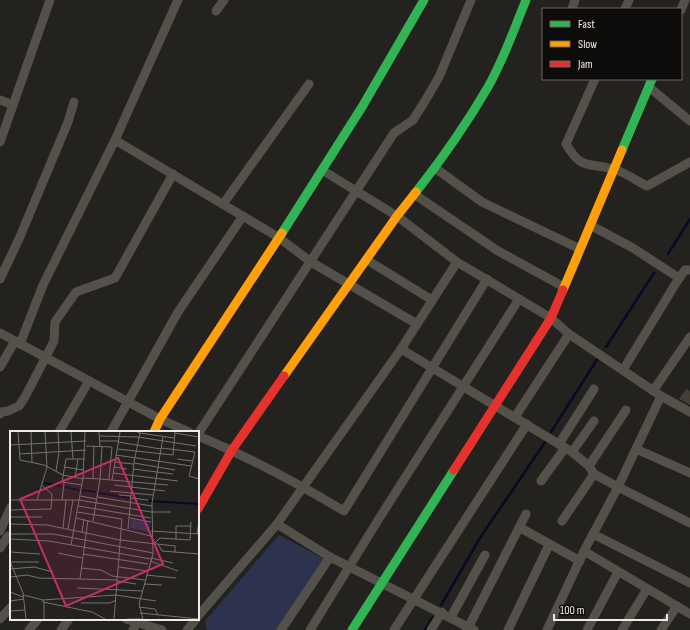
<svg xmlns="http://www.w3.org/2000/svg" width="690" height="630" font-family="'Sofia Sans Condensed',sans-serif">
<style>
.green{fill:#2d334f}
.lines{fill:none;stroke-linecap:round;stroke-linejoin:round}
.stream{stroke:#080a24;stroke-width:2.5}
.building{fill:#443e36;filter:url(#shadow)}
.street{stroke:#54514b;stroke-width:9}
.fast{stroke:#30b455;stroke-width:9}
.slow{stroke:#ff9f0a;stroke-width:9}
.jam{stroke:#e5322d;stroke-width:9}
.inset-river{fill:none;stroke:#080a24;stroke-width:2}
.inset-road{fill:none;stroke:#75726f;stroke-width:1}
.view{fill:#c62d69;fill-opacity:0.15;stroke:#c62d69;stroke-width:2}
.inset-edge{fill:none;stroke:#eeebe6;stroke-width:2}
</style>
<defs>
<filter id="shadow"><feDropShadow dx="2" dy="2" stdDeviation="2" flood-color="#0009"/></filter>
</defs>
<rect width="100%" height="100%" fill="#24221f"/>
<polygon class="green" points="279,535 324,559 278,630 207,630 205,621"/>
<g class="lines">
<g class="stream">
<polyline points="668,254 690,219"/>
<polyline points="606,347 654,273"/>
<polyline points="551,432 598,358"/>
<polyline points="441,605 480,538 545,442"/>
<polyline points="425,630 433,617"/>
</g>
</g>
<polygon class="building" points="686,389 690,391 690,405 679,399"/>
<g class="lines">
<g class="street">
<polyline points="572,9 575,0"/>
<polyline points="625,9 629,0"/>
<polyline points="681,10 685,0"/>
<polyline points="216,11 224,0"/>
<path d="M595,79l-29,65c16,27 22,18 47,25 12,3 24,12 34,17l43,-24"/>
<polyline points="649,87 690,121"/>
<polyline points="0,100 13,105"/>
<polyline points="115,140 278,237 311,262 417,324"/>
<polyline points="0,142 50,0"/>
<polyline points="435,168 482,202 580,249"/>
<polyline points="322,170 397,216 457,262 551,318 569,334 661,396 690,412"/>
<polyline points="414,194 498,251 564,287"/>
<polyline points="223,204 309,84"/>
<polyline points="590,225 633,248 679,278"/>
<polyline points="367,260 432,300"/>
<polyline points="0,279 19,239 68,122 74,102"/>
<polyline points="0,333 160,419 189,432"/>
<polyline points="20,344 43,285 115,140 178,0"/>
<polyline points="401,349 572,452 589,466 594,474 618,487 661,396"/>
<polyline points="0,367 15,341"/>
<polyline points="623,370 676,283 685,270 690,270"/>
<polyline points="653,391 690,337"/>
<polyline points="0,414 1,412 8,411 19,406 25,397 54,341 55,322 76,292 115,278 173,174"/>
<polyline points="515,417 569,334"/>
<polyline points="59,432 89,381"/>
<polyline points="111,432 178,312 243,216"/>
<polyline points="198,434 394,133 413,120 425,101 439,77 471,0"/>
<path d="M198,436c51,21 99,47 146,75l143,-232"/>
<polyline points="559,444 594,389"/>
<polyline points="636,449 690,473"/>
<polyline points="572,452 594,421"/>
<polyline points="589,466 626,410"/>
<polyline points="541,481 565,448"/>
<polyline points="562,521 594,474"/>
<polyline points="277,524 330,557 474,630"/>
<polyline points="519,527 580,561"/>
<polyline points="0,531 11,507"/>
<polyline points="593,534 690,583"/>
<polyline points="0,548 8,536"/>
<polyline points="584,551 690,614"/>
<polyline points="198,616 277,524 401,349 457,262"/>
<polyline points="451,617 485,555"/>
<polyline points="0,619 11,607"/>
<polyline points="126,619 162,630"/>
<polyline points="29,630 38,619"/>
<polyline points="61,630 69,619"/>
<polyline points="133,630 139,619"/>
<polyline points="187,630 196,619"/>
<polyline points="281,630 330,557"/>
<polyline points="310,630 380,517 519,299"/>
<polyline points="394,630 527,424"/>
<polyline points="431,630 442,612"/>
<polyline points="467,630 526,514"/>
<polyline points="508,630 549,545"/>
<polyline points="547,630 584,551 618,487 690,523"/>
<polyline points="587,630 618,572"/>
<polyline points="622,630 647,589"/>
<polyline points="661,630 677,606"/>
</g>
<g class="fast">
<polyline points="622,150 652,79"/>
<path d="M416,192c26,-33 51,-69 72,-105 16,-28 26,-58 38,-87"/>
<polyline points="282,233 362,107 424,0"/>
<polyline points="352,630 454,470"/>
</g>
<g class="slow">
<polyline points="563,290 622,150"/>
<polyline points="284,376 397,216 416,192"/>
<polyline points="154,432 160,419 282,233"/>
</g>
<g class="jam">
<polyline points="454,470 551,318 563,290"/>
<polyline points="198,509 232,450 284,376"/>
</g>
</g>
<g transform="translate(10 431)">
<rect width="189" height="189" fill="#24221f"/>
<path d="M121,88l19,4v9l-20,-4z" fill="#2d334f"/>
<path class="inset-river" d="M34,52l17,3M55,56l14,3M72,59l14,2M89,62l30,5M139,70l50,3"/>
<path class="inset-road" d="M8,1l2,28 24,5 19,10 20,4M21,1l1,31M61,1l2,27M89,1l1,14M130,2l34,5M165,2l24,4M89,5l39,1 58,9M90,10h19M108,11l43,7M0,14l76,-4M76,15l26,1M92,16l-2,32 68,6M151,17l34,4 -6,24 10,3M107,18l56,6 2,-23M9,23l67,-4M106,24l75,11M167,28l15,2M105,31l18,2M124,32l41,7M54,36l20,3M104,36l13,2M123,38l40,5M46,40l3,-19 -1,-20M103,42l65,8M65,47l3,-19M73,47l17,1 -7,42M83,47l1,-32M99,48l3,-32M102,49l8,-48M72,54l-20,-3 4,-23h19M104,54l51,6M100,60l43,4M109,64l12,1M70,65l16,3M87,66l55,9M121,67l17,2M0,69h69l72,12h20M27,69l10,-33 -2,-35M52,69l2,-17M68,75l73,12M0,79l41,-1 1,-15 -11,-9M67,81l45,7 -8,100M0,86h32M66,87l75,18M120,87l21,4M0,93l37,1 73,15 55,6v6M53,97l3,-28M58,98l5,-29M118,98l6,-67 6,-29 -3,-1M141,100l48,3M72,101l2,-13M0,103h43l100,19M187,103l2,-13M0,108l39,2 102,18M166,108v-13h15M144,113l6,-6 30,2 1,-18M148,113l4,7 37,3M61,114l12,-67 2,-46M0,121l30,2M48,122l24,5M73,123l65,10M141,127l22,5M0,130l13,32 3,26M140,130l28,10M0,131h29M109,136l28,4M71,137l20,2 11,6 33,4M0,138l24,-2 19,5M136,144l30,3M0,146l17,-2 12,3 78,2M70,148l8,-59M107,150l19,3M134,153l18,1M67,157l66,3M0,161l13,5M13,164l20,5M0,170l14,-2M71,172h29l6,-3M129,176l16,2 3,6M0,180l15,-1M130,182l59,6M34,188v-17M95,188l-13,-7 -49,-10v-2l73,-5 40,6M117,188h15M133,188l-4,-15 14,-50 -1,-51 11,-66"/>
<path class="view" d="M108,27l45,106 -97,42 -46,-107z"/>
<rect width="189" height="189" class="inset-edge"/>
</g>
<rect x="542" y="8" width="140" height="72" fill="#0e0c0a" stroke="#686562"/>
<rect x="550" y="21" width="20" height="6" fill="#30b455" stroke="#686562"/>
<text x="578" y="28" font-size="12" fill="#eeebe6">Fast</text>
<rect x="550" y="41" width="20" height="6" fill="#ff9f0a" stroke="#686562"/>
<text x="578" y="48" font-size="12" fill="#eeebe6">Slow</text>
<rect x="550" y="61" width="20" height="6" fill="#e5322d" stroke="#686562"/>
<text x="578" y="68" font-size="12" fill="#eeebe6">Jam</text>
<path d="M554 614v6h113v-6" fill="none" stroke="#eeebe6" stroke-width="2"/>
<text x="560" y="614" font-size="12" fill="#eeebe6" stroke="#0e0c0a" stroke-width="3" paint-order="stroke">100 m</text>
</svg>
